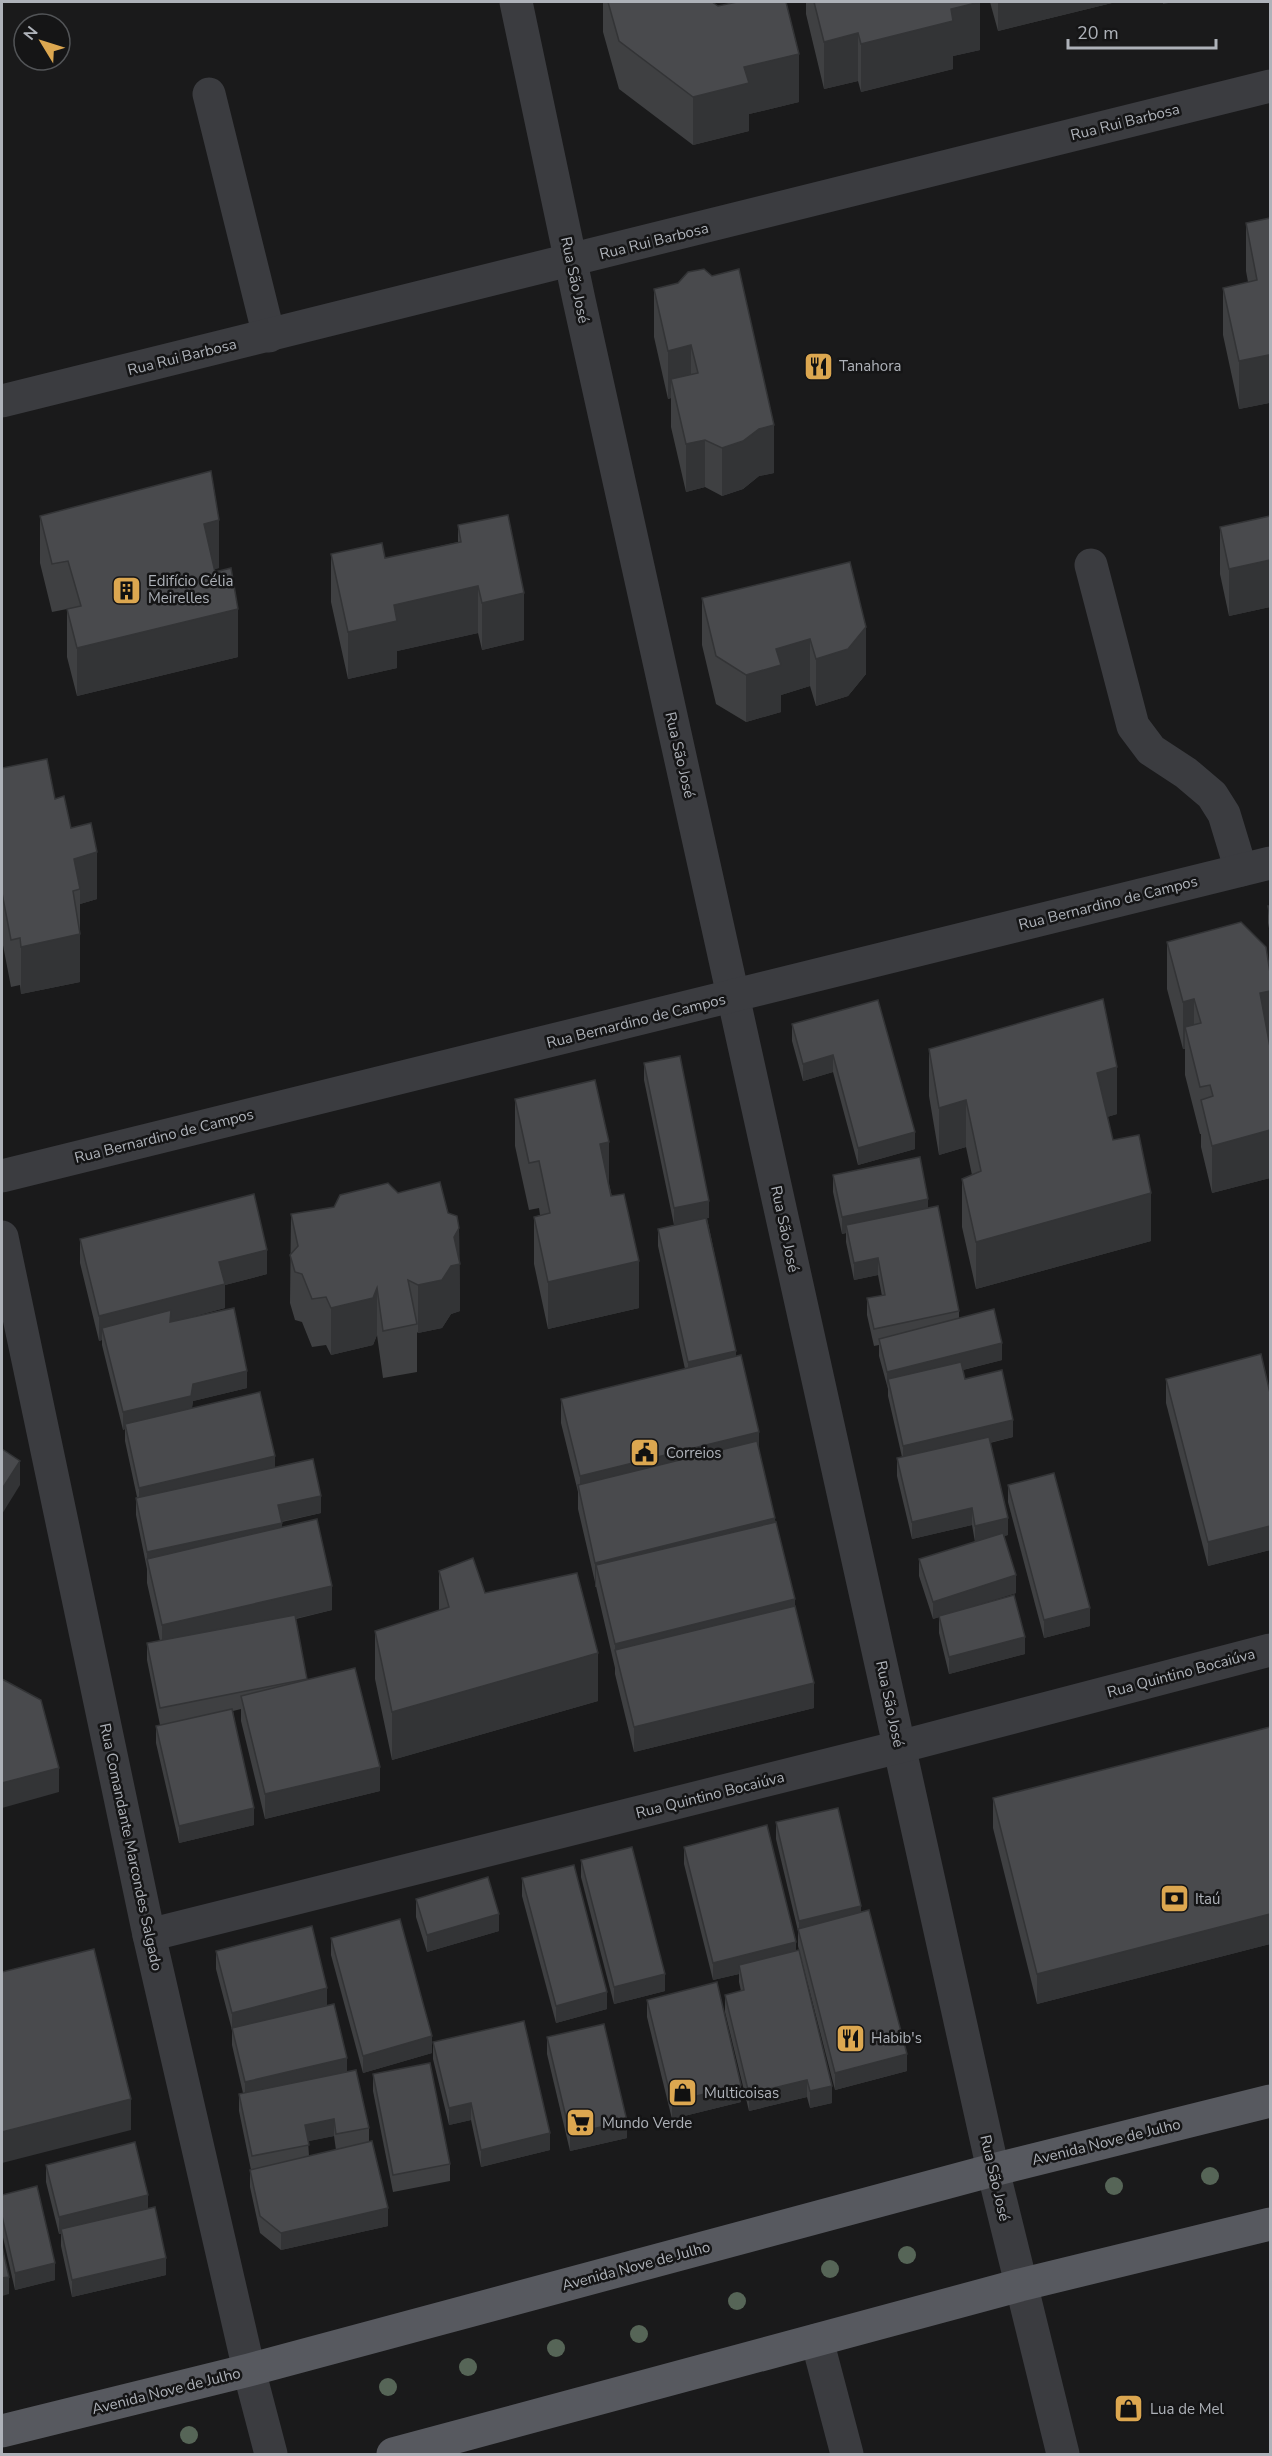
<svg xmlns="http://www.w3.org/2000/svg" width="1272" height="2456" font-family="'Nunito Sans',sans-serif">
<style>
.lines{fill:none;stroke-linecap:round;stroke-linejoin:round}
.minor{stroke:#3b3c40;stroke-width:33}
.major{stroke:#57595f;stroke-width:33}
.tree{fill:#566557}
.wall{fill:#3f4042;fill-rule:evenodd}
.shaded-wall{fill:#333436}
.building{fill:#494a4d;stroke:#333436;stroke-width:1.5}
.labels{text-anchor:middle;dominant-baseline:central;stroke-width:5;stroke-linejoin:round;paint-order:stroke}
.street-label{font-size:15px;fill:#aeb2b9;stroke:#151516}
.poi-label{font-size:15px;fill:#aeb2b9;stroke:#151516;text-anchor:start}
</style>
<rect width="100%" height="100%" fill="#1a1a1b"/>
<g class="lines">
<g class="minor">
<polyline points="516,2 579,300 993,2170 1063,2454"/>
<polyline points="209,94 269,336"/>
<polyline points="2,401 1270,86"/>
<polyline points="1091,565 1133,726 1151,750 1186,773 1212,795 1224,814 1241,870"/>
<polyline points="2,1176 1270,863"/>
<polyline points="2,1237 149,1935 249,2370 271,2454"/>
<polyline points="149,1935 899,1747 1270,1650"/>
<polyline points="817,2340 847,2454"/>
</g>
<g class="major">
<polyline points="2,2431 249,2370 993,2170 1270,2101"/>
<polyline points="393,2454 1020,2285 1270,2224"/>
</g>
</g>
<g class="tree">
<circle cx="1210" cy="2176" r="9"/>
<circle cx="1114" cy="2186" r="9"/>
<circle cx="907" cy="2255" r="9"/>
<circle cx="830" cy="2269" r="9"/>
<circle cx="737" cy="2301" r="9"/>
<circle cx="639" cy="2334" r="9"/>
<circle cx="556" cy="2348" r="9"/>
<circle cx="468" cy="2367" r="9"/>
<circle cx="388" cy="2387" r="9"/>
<circle cx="189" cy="2435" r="9"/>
</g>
<g class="wall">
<polygon points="603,2 712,2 799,102 749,114 749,131 693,145 619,89 603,32"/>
<polygon points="806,2 980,2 980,50 953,56 953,69 861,92 858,81 824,89 806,14"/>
<polygon points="990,2 1116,2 998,31"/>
<polygon points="1270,218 1270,410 1269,403 1239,409 1223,335 1223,288 1248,282 1246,271 1246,223"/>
<polygon points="654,289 774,473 759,476 743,489 722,496 705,487 686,492 671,427 671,398 668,399 654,337"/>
<polygon points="40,516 219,568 214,569 238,657 77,696 67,657 67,609 52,612 40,563"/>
<polygon points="1270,516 1270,607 1229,616 1220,574 1220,527"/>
<polygon points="458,525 524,640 482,650 478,633 397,651 397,668 348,679 331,602 331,554 385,558 458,542"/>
<polygon points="850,562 866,674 848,696 816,706 810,686 781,695 781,712 746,722 716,704 702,645 702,598"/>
<polygon points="2,768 55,799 71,828 97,899 80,904 80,982 21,994 20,985 11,987 2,940"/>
<polygon points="1268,906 1270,906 1270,934 1268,923"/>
<polygon points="1167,942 1270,973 1270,1038 1269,1038 1270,1047 1270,1178 1212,1193 1201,1147 1201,1134 1200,1134 1185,1075 1185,1049 1183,1049 1167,989"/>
<polygon points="878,1000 915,1149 858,1165 833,1072 803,1081 792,1041 792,1024"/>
<polygon points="929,1049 1117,1114 1107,1117 1113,1140 1151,1241 976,1289 962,1227 962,1179 972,1175 966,1147 939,1155 929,1096"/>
<polygon points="644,1063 709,1218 707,1218 736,1356 759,1450 795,1606 814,1708 634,1752 615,1674 615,1668 578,1509 578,1492 561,1423 561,1399 685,1369 658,1246 658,1229 674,1225 644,1080"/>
<polygon points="515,1099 609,1184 639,1308 548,1329 534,1264 534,1217 540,1215 539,1208 529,1210 515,1146"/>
<polygon points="833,1175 928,1208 959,1311 959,1318 1002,1360 963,1370 965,1379 1013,1437 990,1443 1008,1535 1004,1536 1016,1593 970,1607 1025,1654 949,1674 939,1633 939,1617 933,1619 919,1576 919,1559 975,1542 972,1525 912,1539 897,1476 897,1458 902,1457 888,1396 888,1389 879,1356 879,1345 874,1346 867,1315 867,1298 882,1296 878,1275 854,1280 846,1242 846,1233 842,1234 833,1192"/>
<polygon points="398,1193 448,1213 459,1228 460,1311 451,1314 442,1328 418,1333 417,1332 417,1372 383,1378 377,1335 373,1345 331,1355 326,1345 312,1347 302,1322 295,1320 290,1303 291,1214 334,1207"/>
<polygon points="80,1239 267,1274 225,1285 225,1308 176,1321 247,1388 193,1401 192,1408 275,1467 321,1513 282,1522 282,1527 332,1610 296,1619 307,1680 380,1791 265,1819 241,1721 241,1709 233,1711 254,1825 179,1843 156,1743 156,1726 160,1725 147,1660 147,1643 160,1641 147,1583 147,1569 136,1515 136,1498 137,1497 125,1441 125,1429 123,1430 102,1345 102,1340 99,1341 80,1263"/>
<polygon points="1166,1379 1270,1393 1270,1550 1208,1566 1166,1403"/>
<polygon points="1008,1485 1090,1626 1044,1638 1008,1502"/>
<polygon points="439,1571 485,1593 598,1701 392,1760 375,1679 375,1631 439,1611"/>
<polygon points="1270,1727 1270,1944 1037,2004 993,1828 993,1798"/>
<polygon points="776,1822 861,1912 907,2071 835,2090 798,1946 798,1931 776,1839"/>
<polygon points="684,1847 796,1951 832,2103 810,2108 807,2097 749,2111 725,2012 725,1995 741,1991 739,1982 739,1974 713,1980 684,1864"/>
<polygon points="581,1860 665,1991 614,2004 581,1877"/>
<polygon points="522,1878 607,2009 556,2023 522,1896"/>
<polygon points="416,1899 499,1931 427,1952 416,1917"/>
<polygon points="331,1938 432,2053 363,2073 331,1955"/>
<path d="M216,1951l111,54 20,67 22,56v14l19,84 -107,24 -21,-17 -10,-46v-17h1l-12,-59v-17l4,-1 -11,-48v-15l-16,-61zM334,2136l2,14 -27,6 -1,-15z"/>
<polygon points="647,2000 741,2102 672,2119 647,2017"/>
<polygon points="547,2037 627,2138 570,2151 547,2054"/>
<polygon points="433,2042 550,2150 481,2167 471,2120 449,2125 433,2059"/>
<polygon points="373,2074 450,2164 450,2181 393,2192 373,2091"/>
<polygon points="46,2165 148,2209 166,2275 72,2297 61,2246 61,2234 59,2234 46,2182"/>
<polygon points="2,2195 55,2280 15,2290 2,2233"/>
</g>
<g class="shaded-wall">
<polygon points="980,2 980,50 953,56 953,69 861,92 861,44 951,9"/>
<polygon points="998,2 1116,2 998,31"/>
<polygon points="1163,2 1174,2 1163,4"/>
<polygon points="858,33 858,81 824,89 824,42"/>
<polygon points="799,54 799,102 749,114 749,131 693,145 693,97 744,67"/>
<polygon points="691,345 691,393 671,379 671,398 668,399 668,351"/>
<polygon points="1269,355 1269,403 1239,409 1239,361"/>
<polygon points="774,425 774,473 759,476 743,489 722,496 722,448 759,429"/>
<polygon points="705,440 705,487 686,492 686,444"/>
<polygon points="219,520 219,568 204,572 204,524"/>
<polygon points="1270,560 1270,607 1229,616 1229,569"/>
<polygon points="478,586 478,633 397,651 397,668 348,679 348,632 394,605"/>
<polygon points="524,593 524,640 482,650 482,603"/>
<polygon points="238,609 238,657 77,696 77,648"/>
<polygon points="866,627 866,674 848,696 816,706 816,659"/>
<polygon points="810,639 810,686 781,695 781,712 746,722 746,675 776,649"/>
<polygon points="97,852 97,899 80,904 80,889 74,859"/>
<polygon points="80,934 80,982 21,994 21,947"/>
<polygon points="1270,991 1270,1038 1260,1040 1260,993"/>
<polygon points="1194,999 1194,1047 1185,1027 1185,1049 1183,1049 1183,1002"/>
<polygon points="833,1055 833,1072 803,1081 803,1064"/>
<polygon points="1117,1067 1117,1114 1097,1120 1097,1073"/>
<polygon points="966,1100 966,1147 939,1155 939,1108"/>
<polygon points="1270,1130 1270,1178 1212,1193 1212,1146"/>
<polygon points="915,1132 915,1149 858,1165 858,1148"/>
<polygon points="609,1142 609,1189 600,1144"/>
<polygon points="1151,1193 1151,1241 976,1289 976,1242"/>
<polygon points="928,1199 928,1216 846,1225 846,1233 842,1234 842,1217"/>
<polygon points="709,1201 709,1218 674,1225 674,1208"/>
<polygon points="459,1228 460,1311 451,1314 442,1328 418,1333 418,1285 454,1237"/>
<polygon points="267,1250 267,1274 225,1285 225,1308 171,1322 102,1328 102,1340 99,1341 99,1316 219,1262"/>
<polygon points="878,1258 878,1275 854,1280 854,1263"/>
<polygon points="639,1261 639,1308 548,1329 548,1282"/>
<polygon points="377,1288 377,1335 373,1345 331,1355 331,1308"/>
<polygon points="1002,1343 1002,1360 890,1388 888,1379 887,1389 887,1372"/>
<polygon points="736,1351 736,1368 688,1379 688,1362"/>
<polygon points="247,1371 247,1388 193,1401 191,1413 125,1424 125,1429 123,1430 123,1412 193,1384"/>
<polygon points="1013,1420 1013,1437 903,1463 903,1446"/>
<polygon points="759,1432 759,1456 580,1494 580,1476"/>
<polygon points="275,1456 275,1473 139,1505 139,1488"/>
<polygon points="20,1461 20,1485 2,1514 2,1489"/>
<polygon points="321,1496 321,1513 278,1522 278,1505"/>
<polygon points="972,1508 972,1525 912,1539 912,1522"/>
<polygon points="775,1518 775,1543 596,1565 596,1587 595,1587 595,1563"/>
<polygon points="1008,1518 1008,1535 975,1543 975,1526"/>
<polygon points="282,1523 282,1540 147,1559 147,1552"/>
<polygon points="1270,1526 1270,1550 1208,1566 1208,1542"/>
<polygon points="1016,1575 1016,1593 933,1619 933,1602"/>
<polygon points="332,1586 332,1610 162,1649 162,1625"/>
<polygon points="795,1599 795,1623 615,1650 615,1668 615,1644"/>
<polygon points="1090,1608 1090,1626 1044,1638 1044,1620"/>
<polygon points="1025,1637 1025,1654 949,1674 949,1657"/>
<polygon points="598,1653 598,1701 392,1760 392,1712"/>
<polygon points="814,1683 814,1708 634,1752 634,1727"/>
<polygon points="380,1767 380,1791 265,1819 265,1794"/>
<polygon points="59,1768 59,1792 2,1808 2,1783"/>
<polygon points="254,1808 254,1825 179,1843 179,1826"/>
<polygon points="861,1906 861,1923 799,1935 799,1921"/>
<polygon points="499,1914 499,1931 427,1952 427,1935"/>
<polygon points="1270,1914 1270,1944 1037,2004 1037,1974"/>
<polygon points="796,1942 796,1959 739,1965 739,1974 713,1980 713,1963"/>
<polygon points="665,1974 665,1991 614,2004 614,1987"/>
<polygon points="327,1988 327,2005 232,2030 232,2013"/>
<polygon points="607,1992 607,2009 556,2023 556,2006"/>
<polygon points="432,2036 432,2053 363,2073 363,2056"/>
<polygon points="907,2054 907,2071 835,2090 835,2073"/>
<polygon points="347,2058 347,2075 245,2099 245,2082"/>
<polygon points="807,2080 807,2097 749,2111 749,2094"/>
<polygon points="741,2085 741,2102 672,2119 672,2102"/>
<polygon points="832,2086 832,2103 810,2108 810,2091"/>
<polygon points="131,2099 131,2130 2,2163 2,2132"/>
<polygon points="471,2103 471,2120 449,2125 449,2108"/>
<polygon points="334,2119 334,2136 305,2142 305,2125"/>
<polygon points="627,2121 627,2138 570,2151 570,2134"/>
<polygon points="550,2133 550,2150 481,2167 481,2150"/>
<polygon points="148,2195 148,2212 61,2229 61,2234 59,2234 59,2217"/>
<polygon points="388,2208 388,2226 281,2250 281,2233"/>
<polygon points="166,2258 166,2275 72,2297 72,2280"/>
<polygon points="55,2263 55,2280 15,2290 15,2273"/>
<polygon points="9,2277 9,2294 2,2296 2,2278"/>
</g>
<g class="building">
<polygon points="608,2 712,2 718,6 737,2 786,2 799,54 744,67 749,83 693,97 619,41"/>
<polygon points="814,2 980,2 951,9 953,21 861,44 858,33 824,42"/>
<polygon points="1270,218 1270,362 1269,355 1239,361 1223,288 1257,280 1246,223"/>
<polygon points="704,269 712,276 739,269 774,425 759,429 743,441 722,448 705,440 686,444 671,379 698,373 691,345 668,351 654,289 678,283 688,272"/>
<polygon points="211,471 219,520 204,524 215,572 231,568 238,609 77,648 67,609 81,606 68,561 52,564 40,516"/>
<polygon points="508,515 524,593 482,603 478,586 394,605 397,621 348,632 331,554 382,543 385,558 461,542 458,525"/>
<polygon points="1270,516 1270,560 1229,569 1220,527"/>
<polygon points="850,562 866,627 848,649 816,659 810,639 776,649 781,665 746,675 716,656 702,598"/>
<polygon points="47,759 55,799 64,796 71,828 91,823 97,852 74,859 80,889 73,891 80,934 21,947 20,938 11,940 2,893 2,768"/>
<polygon points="1268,906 1270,906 1270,917"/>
<polygon points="1241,922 1266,947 1270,973 1270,991 1260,993 1270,1047 1270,1130 1212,1146 1201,1100 1213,1096 1210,1085 1200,1087 1185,1027 1201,1023 1194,999 1183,1002 1167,942"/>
<polygon points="1103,999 1117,1067 1097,1073 1113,1140 1139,1135 1151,1193 976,1242 962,1179 981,1171 966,1100 939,1108 929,1049"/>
<polygon points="878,1000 915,1132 858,1148 833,1055 803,1064 792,1024"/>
<polygon points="680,1056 709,1201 674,1208 644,1063"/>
<polygon points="595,1080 609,1142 600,1144 611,1196 624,1194 639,1261 548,1282 534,1217 550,1213 539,1161 529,1163 515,1099"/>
<polygon points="920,1157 928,1199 842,1217 833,1175"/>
<polygon points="440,1182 448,1213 457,1216 459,1228 454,1237 460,1264 451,1266 442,1280 418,1285 408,1280 417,1324 383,1331 377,1288 373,1298 331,1308 326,1297 312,1299 302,1274 295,1272 290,1255 298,1246 291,1214 334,1207 340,1195 388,1183 398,1193"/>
<polygon points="254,1194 267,1250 219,1262 225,1284 99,1316 80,1239"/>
<polygon points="938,1206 959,1311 874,1329 867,1298 885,1295 878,1258 854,1263 846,1225"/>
<polygon points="706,1218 736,1351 688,1362 658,1229"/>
<polygon points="234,1308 247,1371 193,1384 191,1396 123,1412 102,1328 171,1310 170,1322"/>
<polygon points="994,1309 1002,1343 887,1372 879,1339"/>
<polygon points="1261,1354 1270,1393 1270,1526 1208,1542 1166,1379"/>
<polygon points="741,1355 759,1432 580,1476 561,1399"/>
<polygon points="961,1362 965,1379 1002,1370 1013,1420 903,1446 888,1379"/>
<polygon points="260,1392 275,1456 139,1488 125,1424"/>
<polygon points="989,1437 1008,1518 975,1526 972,1508 912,1522 897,1458"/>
<polygon points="757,1441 775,1518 595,1563 578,1485"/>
<polygon points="2,1449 20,1461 2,1489"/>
<polygon points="313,1459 321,1496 278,1505 282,1523 147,1552 136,1498"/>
<polygon points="1054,1473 1090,1608 1044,1620 1008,1485"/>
<polygon points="317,1519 332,1586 162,1625 147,1559"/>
<polygon points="776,1522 795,1599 615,1644 596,1565"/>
<polygon points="1003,1533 1016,1575 933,1602 919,1559"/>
<polygon points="473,1558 485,1593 577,1573 598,1653 392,1712 375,1631 449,1607 439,1571"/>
<polygon points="1014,1595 1025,1637 949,1657 939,1616"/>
<polygon points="795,1606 814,1683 634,1727 615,1650"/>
<polygon points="295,1615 307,1679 160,1708 147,1643"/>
<polygon points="355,1668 380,1767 265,1794 241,1696"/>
<polygon points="2,1679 41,1700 59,1768 2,1783"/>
<polygon points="232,1709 254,1808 179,1826 156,1726"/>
<polygon points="1270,1727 1270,1914 1037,1974 993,1798"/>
<polygon points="838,1808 861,1906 799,1921 776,1822"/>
<polygon points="767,1825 796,1942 713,1963 684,1847"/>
<polygon points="632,1847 665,1974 614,1987 581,1860"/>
<polygon points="574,1865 607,1992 556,2006 522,1878"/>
<polygon points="488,1877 499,1914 427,1935 416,1899"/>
<polygon points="869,1910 907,2054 835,2073 798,1929"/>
<polygon points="400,1919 432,2036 363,2056 331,1938"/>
<polygon points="312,1926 327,1988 232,2013 216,1951"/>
<polygon points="94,1949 131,2099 2,2132 2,1972"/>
<polygon points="799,1950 832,2086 810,2091 807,2080 749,2094 725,1995 744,1990 739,1965"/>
<polygon points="717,1982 741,2085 672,2102 647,2000"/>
<polygon points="334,2004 347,2058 245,2082 232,2028"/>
<polygon points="524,2021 550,2133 481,2150 471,2103 449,2108 433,2042"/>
<polygon points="604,2024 627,2121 570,2134 547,2037"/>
<polygon points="430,2063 450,2164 393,2175 373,2074"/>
<polygon points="356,2070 369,2128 336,2134 334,2119 305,2125 309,2145 252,2156 239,2094"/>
<polygon points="372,2141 388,2208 281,2233 260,2216 250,2170"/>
<polygon points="135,2142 148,2195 59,2217 46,2165"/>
<polygon points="37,2186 55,2263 15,2273 2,2216 2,2195"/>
<polygon points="155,2207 166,2258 72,2280 61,2229"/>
<polygon points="2,2246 9,2277 2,2278"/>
</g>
<defs>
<symbol id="restaurant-square" viewBox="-11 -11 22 22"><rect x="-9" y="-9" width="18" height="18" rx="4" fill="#dca750" stroke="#151516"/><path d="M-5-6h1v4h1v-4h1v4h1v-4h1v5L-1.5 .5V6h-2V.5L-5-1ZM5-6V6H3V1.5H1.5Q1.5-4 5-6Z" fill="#111"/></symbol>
<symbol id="building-square" viewBox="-11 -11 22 22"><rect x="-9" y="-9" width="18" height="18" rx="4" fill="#dca750" stroke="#151516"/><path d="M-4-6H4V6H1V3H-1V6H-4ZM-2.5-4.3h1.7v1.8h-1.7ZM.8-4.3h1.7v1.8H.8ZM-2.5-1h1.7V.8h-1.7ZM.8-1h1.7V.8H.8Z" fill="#111"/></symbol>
<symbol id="civic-square" viewBox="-11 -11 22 22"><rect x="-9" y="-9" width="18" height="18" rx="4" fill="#dca750" stroke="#151516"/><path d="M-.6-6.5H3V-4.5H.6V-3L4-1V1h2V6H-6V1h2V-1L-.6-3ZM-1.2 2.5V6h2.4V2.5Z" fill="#111"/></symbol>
<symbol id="bank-square" viewBox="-11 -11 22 22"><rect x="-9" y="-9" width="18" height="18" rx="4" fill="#dca750" stroke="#151516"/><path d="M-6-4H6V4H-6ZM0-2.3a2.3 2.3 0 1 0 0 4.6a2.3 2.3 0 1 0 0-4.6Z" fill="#111"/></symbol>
<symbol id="shop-square" viewBox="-11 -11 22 22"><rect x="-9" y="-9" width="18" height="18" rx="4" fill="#dca750" stroke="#151516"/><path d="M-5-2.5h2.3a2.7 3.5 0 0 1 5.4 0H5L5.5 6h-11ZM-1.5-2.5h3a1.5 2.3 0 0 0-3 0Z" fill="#111"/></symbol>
<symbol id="supermarket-square" viewBox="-11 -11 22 22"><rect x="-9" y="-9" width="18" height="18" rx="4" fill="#dca750" stroke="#151516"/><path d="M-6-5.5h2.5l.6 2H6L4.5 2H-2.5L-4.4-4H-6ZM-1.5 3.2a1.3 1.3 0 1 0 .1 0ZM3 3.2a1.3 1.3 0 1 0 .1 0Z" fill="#111"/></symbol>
</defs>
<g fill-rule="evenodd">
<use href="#restaurant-square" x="802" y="350" width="33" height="33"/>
<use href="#building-square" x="110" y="574" width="33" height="33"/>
<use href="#civic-square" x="628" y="1436" width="33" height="33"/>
<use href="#bank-square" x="1158" y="1882" width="33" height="33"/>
<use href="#restaurant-square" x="834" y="2022" width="33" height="33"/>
<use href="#shop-square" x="666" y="2076" width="33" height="33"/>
<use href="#supermarket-square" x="564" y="2106" width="33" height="33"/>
<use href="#shop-square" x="1112" y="2392" width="33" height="33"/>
</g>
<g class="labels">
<g class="street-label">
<text transform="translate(1125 122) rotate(-14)">Rua Rui Barbosa</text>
<text transform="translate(654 241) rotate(-14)">Rua Rui Barbosa</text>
<text transform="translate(575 280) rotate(78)">Rua São José</text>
<text transform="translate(182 357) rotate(-14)">Rua Rui Barbosa</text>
<text transform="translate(680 755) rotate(77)">Rua São José</text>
<text transform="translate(1108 903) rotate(-14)">Rua Bernardino de Campos</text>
<text transform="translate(636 1021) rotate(-14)">Rua Bernardino de Campos</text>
<text transform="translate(164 1136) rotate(-14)">Rua Bernardino de Campos</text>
<text transform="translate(785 1229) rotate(78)">Rua São José</text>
<text transform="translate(1181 1673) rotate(-15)">Rua Quintino Bocaiúva</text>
<text transform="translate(890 1704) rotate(78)">Rua São José</text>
<text transform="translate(710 1795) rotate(-14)">Rua Quintino Bocaiúva</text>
<text transform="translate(131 1847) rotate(78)">Rua Comandante Marcondes Salgado</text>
<text transform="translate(1106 2142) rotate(-14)">Avenida Nove de Julho</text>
<text transform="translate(995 2178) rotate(77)">Rua São José</text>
<text transform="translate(636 2266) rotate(-15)">Avenida Nove de Julho</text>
<text transform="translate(166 2391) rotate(-14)">Avenida Nove de Julho</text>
</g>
<g class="poi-label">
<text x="839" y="366">Tanahora</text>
<text x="148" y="581">Edifício Célia<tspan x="148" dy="17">Meirelles</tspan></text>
<text x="666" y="1453">Correios</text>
<text x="1195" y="1899">Itaú</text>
<text x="871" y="2038">Habib's</text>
<text x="704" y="2093">Multicoisas</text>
<text x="602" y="2123">Mundo Verde</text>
<text x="1150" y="2409">Lua de Mel</text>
</g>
</g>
<rect width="1272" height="2456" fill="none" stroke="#aeb2b9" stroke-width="6"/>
<g transform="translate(42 42) rotate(308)"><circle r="28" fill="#151516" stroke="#525457" stroke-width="1.5"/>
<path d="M0-4.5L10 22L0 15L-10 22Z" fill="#dca750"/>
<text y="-9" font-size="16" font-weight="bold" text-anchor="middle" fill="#aeb2b9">N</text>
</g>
<path d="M1068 39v9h148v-9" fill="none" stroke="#aeb2b9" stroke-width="3"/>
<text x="1077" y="39" font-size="18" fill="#aeb2b9" stroke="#151516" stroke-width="4.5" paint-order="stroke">20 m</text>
</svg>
